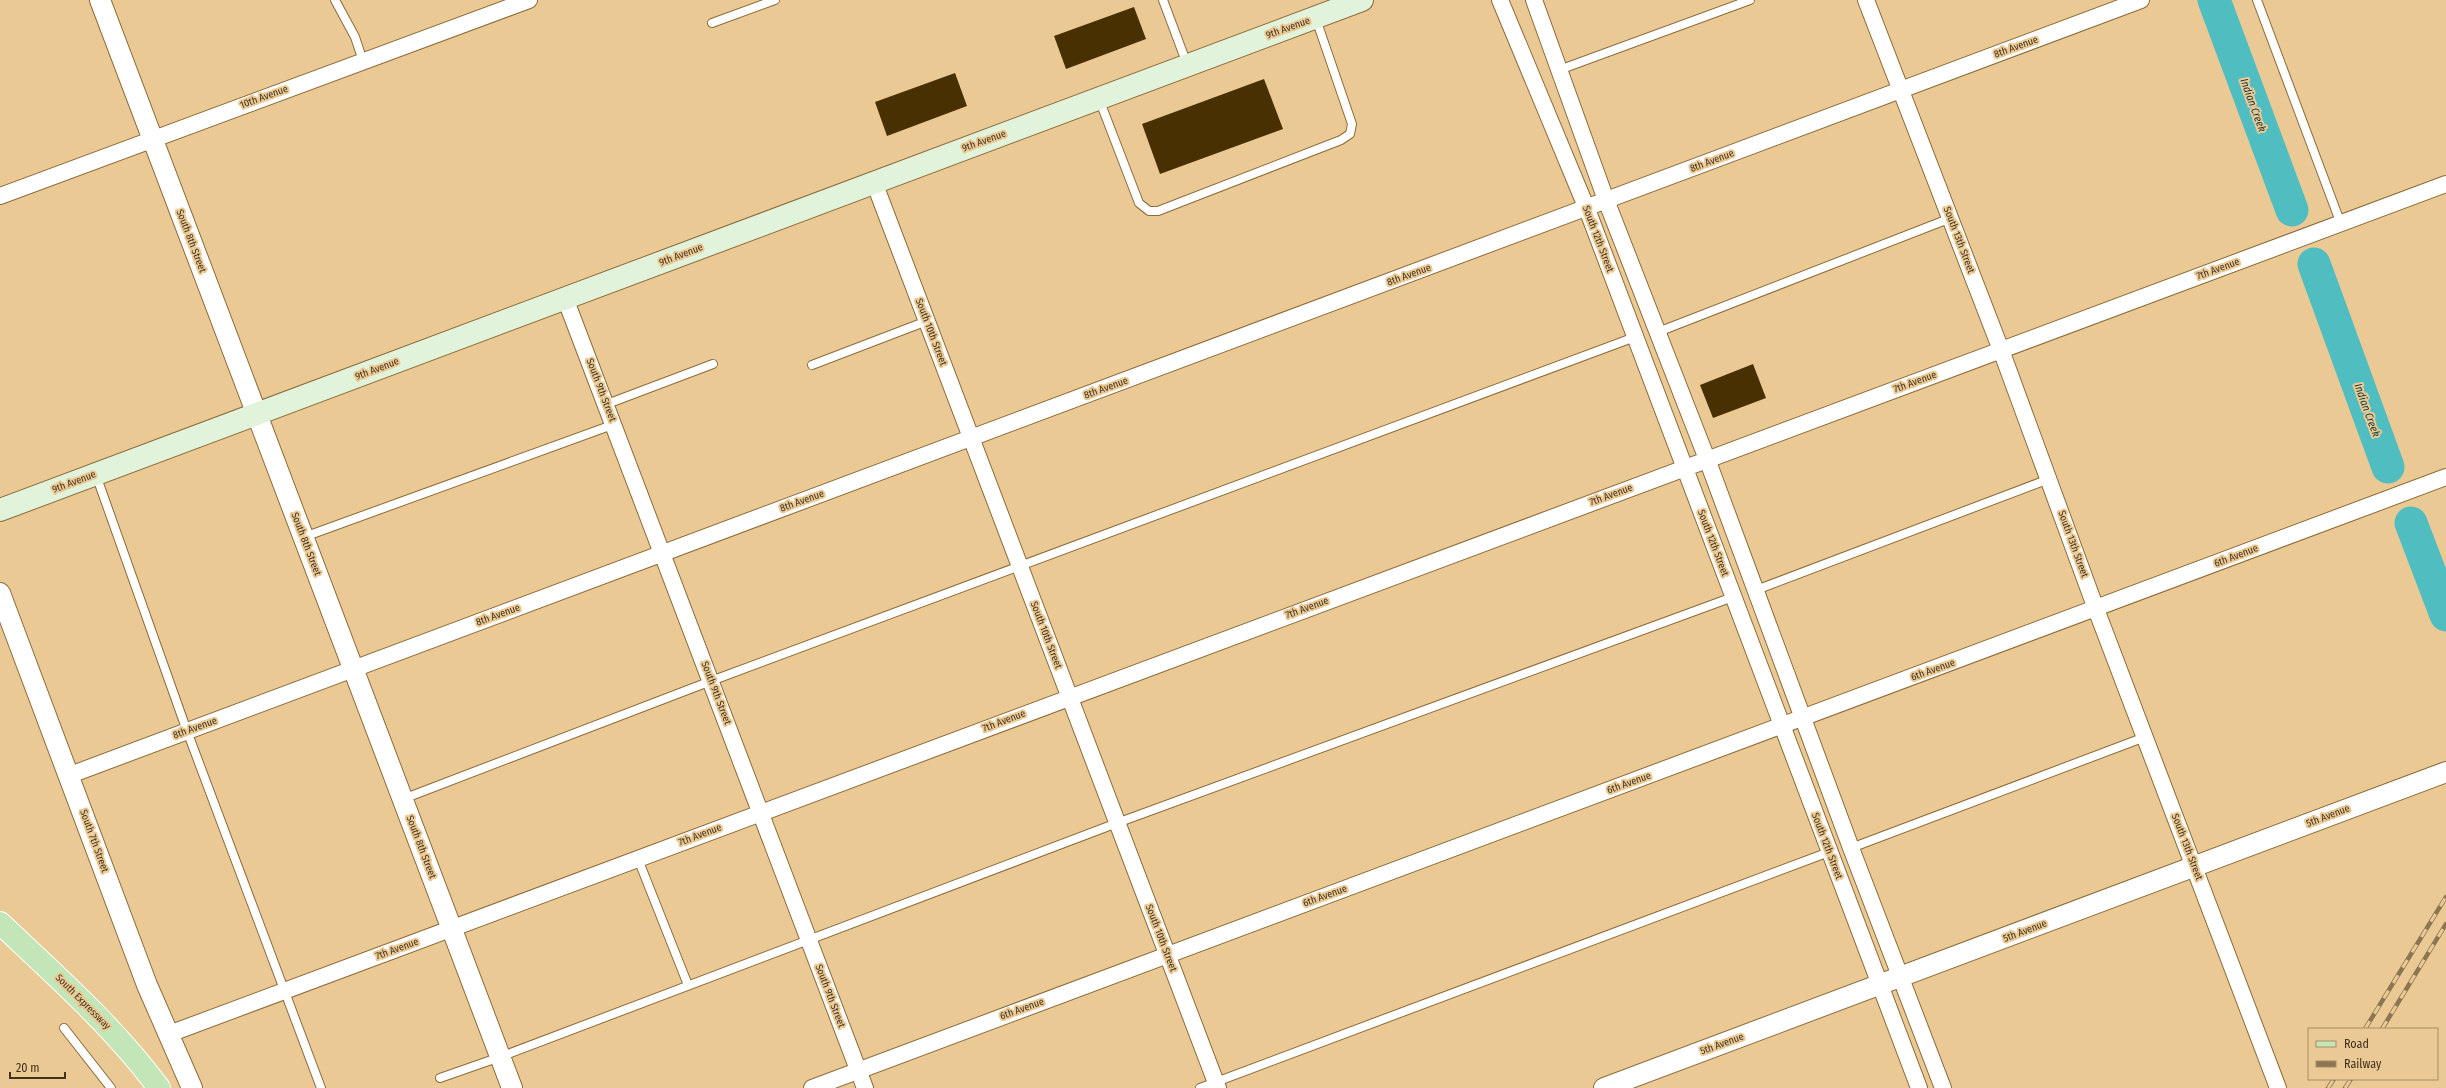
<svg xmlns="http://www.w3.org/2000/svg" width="2446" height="1088" font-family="'Fira Sans Condensed',sans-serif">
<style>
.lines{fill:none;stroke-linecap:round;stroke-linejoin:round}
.river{stroke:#50bec1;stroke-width:33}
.building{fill:#483003}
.service-casing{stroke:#8b6c3a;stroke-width:10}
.minor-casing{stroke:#8b6c3a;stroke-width:18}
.tertiary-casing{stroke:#8b6c3a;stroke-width:22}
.secondary-casing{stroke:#8b6c3a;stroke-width:24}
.primary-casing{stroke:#fff;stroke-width:24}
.service{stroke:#fff;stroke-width:8}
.minor{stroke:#fff;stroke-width:16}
.tertiary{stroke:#fff;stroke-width:20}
.secondary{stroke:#e1f3db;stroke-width:22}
.primary{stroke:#c2e6b7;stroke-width:22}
.rail-casing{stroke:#8b7552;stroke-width:4.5}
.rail{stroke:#ebc994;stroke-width:3;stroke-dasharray:9;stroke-linecap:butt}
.labels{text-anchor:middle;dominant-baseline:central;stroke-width:4;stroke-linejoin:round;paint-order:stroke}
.street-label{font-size:10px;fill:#40321d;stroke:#ebc994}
.water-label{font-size:11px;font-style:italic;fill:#113335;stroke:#ebc994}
</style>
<rect width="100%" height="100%" fill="#ebc994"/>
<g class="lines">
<g class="river">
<polyline points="2214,0 2292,210"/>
<polyline points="2314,264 2388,467"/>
<polyline points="2411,523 2446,615"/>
</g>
</g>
<g class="building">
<polygon points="1134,7 1146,39 1066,69 1054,36"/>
<polygon points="955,73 967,106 887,136 875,102"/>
<polygon points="1264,79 1283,129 1160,174 1142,124"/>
<polygon points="1753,364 1766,398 1713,418 1700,385"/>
</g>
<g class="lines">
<defs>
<g id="service">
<polyline points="335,0 355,37 363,61"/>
<polyline points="1163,0 1187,64"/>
<polyline points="2257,0 2341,224"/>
<polyline points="712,23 775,0"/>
<polyline points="1559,70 1750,0"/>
<polyline points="1099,99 1139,203 1149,211 1158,211 1341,140 1350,134 1352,124 1316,19"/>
<polyline points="1658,332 1951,218"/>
<polyline points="812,365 927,321"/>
<polyline points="607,404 713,364"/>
<polyline points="96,475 187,731 321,1088"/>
<polyline points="304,537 615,424"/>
<polyline points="1756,590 2049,479"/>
<polyline points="403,799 711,681 1635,337"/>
<polyline points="1851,848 2145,737"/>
<polyline points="638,859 688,985"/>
<polyline points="64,1028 111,1088"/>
<polyline points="440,1078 500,1057 1117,823 1733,597"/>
<polyline points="1200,1088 1829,852"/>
</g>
<g id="minor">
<polyline points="1500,0 1587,209 1919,1088"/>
<polyline points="1534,0 1606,200 1707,459 1851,848 1943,1088"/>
<polyline points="1866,0 2001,350 2096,609 2278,1088"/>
<polyline points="874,182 1218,1088"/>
<polyline points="0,196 529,0"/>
<polyline points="565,298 865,1088"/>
<polyline points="70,775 2141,0"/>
<polyline points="169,1034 2446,184"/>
<polyline points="812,1088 2446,477"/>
</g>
<g id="tertiary">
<polyline points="100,0 512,1088"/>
<polyline points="0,593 147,985 192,1088"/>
<polyline points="1604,1088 2446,772"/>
</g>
<polyline id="secondary" points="0,510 1362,0"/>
<path id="primary" d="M0,923c56,53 113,103 159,165"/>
</defs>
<use href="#service" class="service-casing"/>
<use href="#minor" class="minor-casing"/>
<use href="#tertiary" class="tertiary-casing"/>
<use href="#secondary" class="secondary-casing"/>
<use href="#primary" class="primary-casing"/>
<use href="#service" class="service"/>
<use href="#minor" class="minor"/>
<use href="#tertiary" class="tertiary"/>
<use href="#secondary" class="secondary"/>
<use href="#primary" class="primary"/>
<defs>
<g id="rail">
<polyline points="2365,1029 2446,897"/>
<polyline points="2382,1029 2446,924"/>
<polyline points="2328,1088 2334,1079"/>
<polyline points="2345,1088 2351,1079"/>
</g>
</defs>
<use href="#rail" class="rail-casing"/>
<use href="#rail" class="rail"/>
</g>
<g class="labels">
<g class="street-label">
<text transform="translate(1288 28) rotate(-20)">9th Avenue</text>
<text transform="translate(2016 47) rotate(-20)">8th Avenue</text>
<text transform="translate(264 97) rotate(-20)">10th Avenue</text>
<text transform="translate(984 141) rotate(-20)">9th Avenue</text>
<text transform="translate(1712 161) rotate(-21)">8th Avenue</text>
<text transform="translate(1598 239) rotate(69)">South 12th Street</text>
<text transform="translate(1959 240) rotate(69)">South 13th Street</text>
<text transform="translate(191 241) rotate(69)">South 8th Street</text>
<text transform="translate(681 255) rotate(-21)">9th Avenue</text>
<text transform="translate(2218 269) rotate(-20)">7th Avenue</text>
<text transform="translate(1409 275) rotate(-20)">8th Avenue</text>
<text transform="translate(931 332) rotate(69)">South 10th Street</text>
<text transform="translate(377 369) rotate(-21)">9th Avenue</text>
<text transform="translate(1915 382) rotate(-20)">7th Avenue</text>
<text transform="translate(1106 388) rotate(-20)">8th Avenue</text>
<text transform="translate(601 390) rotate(69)">South 9th Street</text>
<text transform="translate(74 482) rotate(-21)">9th Avenue</text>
<text transform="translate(1611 495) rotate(-20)">7th Avenue</text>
<text transform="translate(802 501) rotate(-20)">8th Avenue</text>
<text transform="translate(1713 543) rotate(69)">South 12th Street</text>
<text transform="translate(306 544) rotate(69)">South 8th Street</text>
<text transform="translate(2073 544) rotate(70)">South 13th Street</text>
<text transform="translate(2236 556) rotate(-21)">6th Avenue</text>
<text transform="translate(1307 608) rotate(-20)">7th Avenue</text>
<text transform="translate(498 615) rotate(-20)">8th Avenue</text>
<text transform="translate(1046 635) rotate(69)">South 10th Street</text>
<text transform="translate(1933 670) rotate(-20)">6th Avenue</text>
<text transform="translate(716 693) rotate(69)">South 9th Street</text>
<text transform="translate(1004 721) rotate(-21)">7th Avenue</text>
<text transform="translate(195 728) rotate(-20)">8th Avenue</text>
<text transform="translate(1629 783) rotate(-20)">6th Avenue</text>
<text transform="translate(2328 816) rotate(-21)">5th Avenue</text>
<text transform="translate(700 835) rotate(-21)">7th Avenue</text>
<text transform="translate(94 841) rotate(70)">South 7th Street</text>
<text transform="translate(1827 846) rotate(69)">South 12th Street</text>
<text transform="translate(421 847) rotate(69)">South 8th Street</text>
<text transform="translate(2187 847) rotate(69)">South 13th Street</text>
<text transform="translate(1325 896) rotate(-20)">6th Avenue</text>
<text transform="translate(2025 931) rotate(-21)">5th Avenue</text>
<text transform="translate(1161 938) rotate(69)">South 10th Street</text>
<text transform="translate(397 949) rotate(-20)">7th Avenue</text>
<text transform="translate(830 996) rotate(69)">South 9th Street</text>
<text transform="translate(83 1002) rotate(45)">South Expressway</text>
<text transform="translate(1022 1009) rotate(-20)">6th Avenue</text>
<text transform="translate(1722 1044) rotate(-20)">5th Avenue</text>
</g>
<g class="water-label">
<text transform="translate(2253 105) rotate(70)">Indian Creek</text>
<text transform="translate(2367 410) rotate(70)">Indian Creek</text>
</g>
</g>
<rect x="2308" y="1028" width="130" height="52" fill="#ebc994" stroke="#a78d64"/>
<rect x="2316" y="1041" width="20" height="6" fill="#c2e6b7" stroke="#a78d64"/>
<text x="2344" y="1048" font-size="12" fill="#40321d">Road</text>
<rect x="2316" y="1061" width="20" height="6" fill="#8b7552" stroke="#a78d64"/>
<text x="2344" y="1068" font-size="12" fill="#40321d">Railway</text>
<path d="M10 1072v6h55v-6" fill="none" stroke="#40321d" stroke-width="2"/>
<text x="16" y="1072" font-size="12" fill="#40321d" stroke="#ebc994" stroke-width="3" paint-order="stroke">20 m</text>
</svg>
